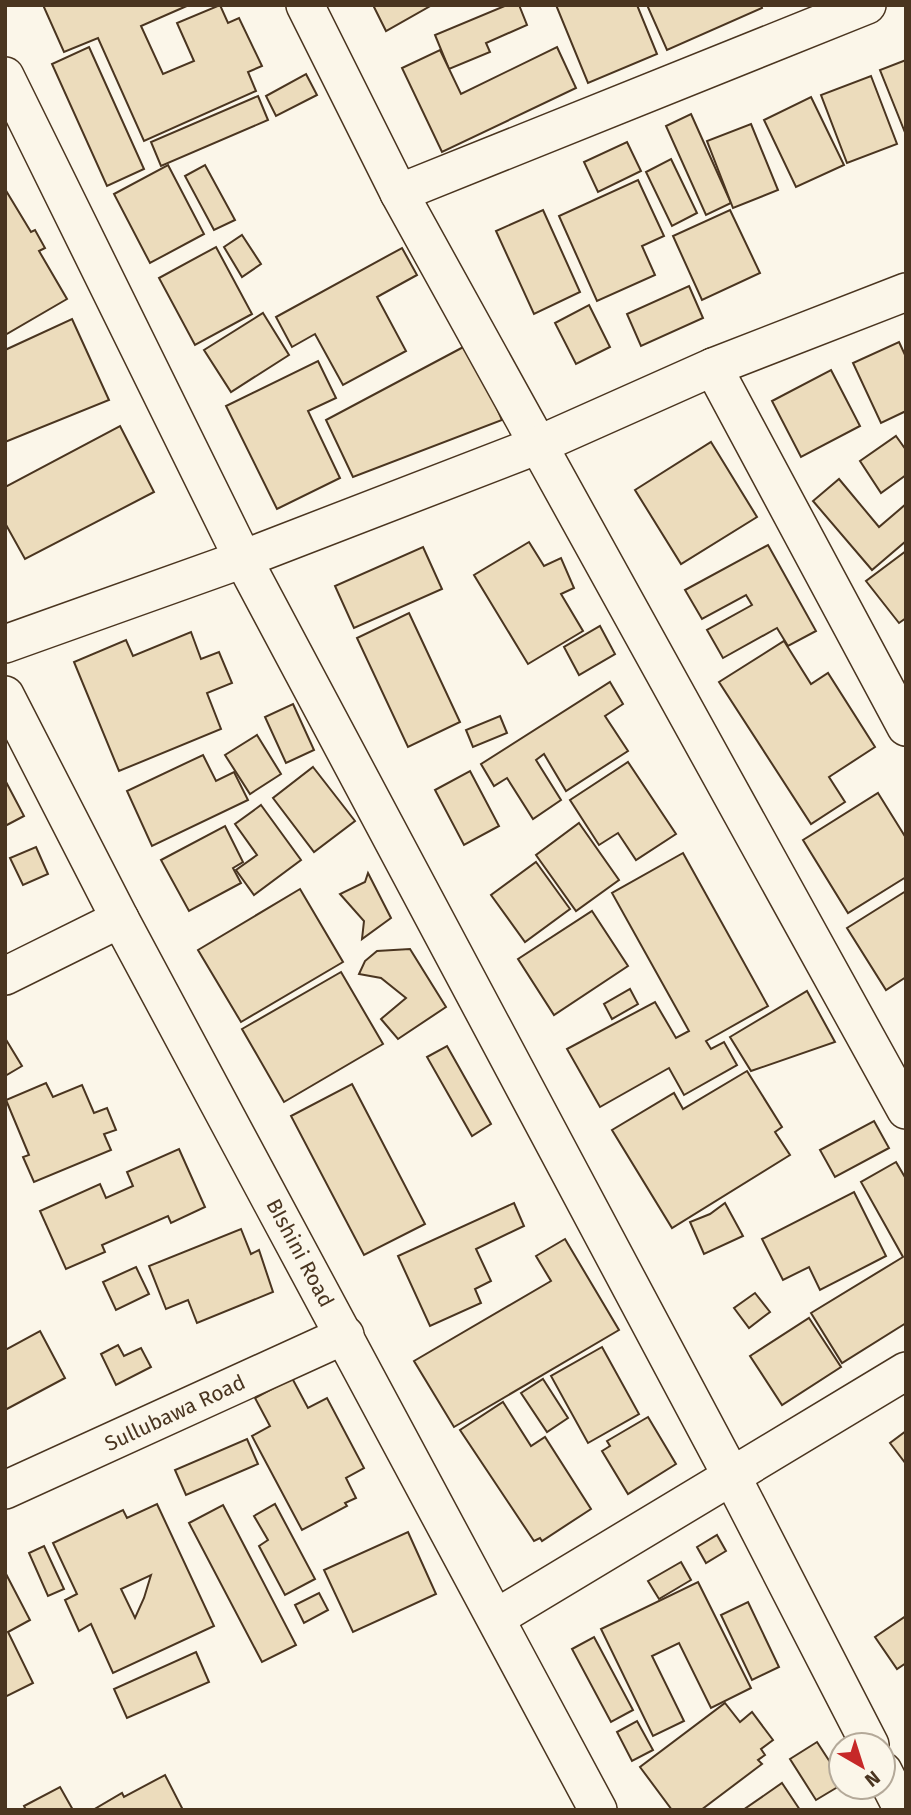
<svg xmlns="http://www.w3.org/2000/svg" width="911" height="1815" font-family="'Fira Sans',sans-serif">
<style>
.building{fill:#ecdcbc;stroke:#4a3520;stroke-width:2;fill-rule:evenodd}
.lines{fill:none;stroke-linecap:round;stroke-linejoin:round}
.street-casing{stroke:#4a3520;stroke-width:40}
.street{stroke:#fbf6e9;stroke-width:37}
.labels{text-anchor:middle;dominant-baseline:central;stroke-width:5;stroke-linejoin:round;paint-order:stroke}
.street-label{font-size:21px;fill:#4a3520;stroke:#fbf6e9}
</style>
<rect width="100%" height="100%" fill="#fbf6e9"/>
<g class="building">
<polygon points="43,5 189,5 141,26 163,74 194,61 177,23 220,5 228,23 239,18 262,66 248,72 256,91 144,141 98,38 64,52"/>
<polygon points="373,5 432,5 386,31"/>
<polygon points="507,5 519,5 527,25 486,43 490,52 449,69 435,35"/>
<polygon points="556,5 637,5 657,54 588,83"/>
<polygon points="647,5 761,5 762,8 667,50"/>
<polygon points="89,47 144,169 107,186 52,64"/>
<polygon points="557,47 576,88 442,152 402,68 440,50 461,94"/>
<polygon points="906,60 906,135 880,70"/>
<polygon points="306,74 317,95 276,116 266,96"/>
<polygon points="871,76 897,144 847,163 821,95"/>
<polygon points="258,96 268,120 161,166 151,142"/>
<polygon points="811,97 844,165 796,187 764,120"/>
<polygon points="691,114 731,203 706,215 666,126"/>
<polygon points="751,124 778,190 733,208 707,141"/>
<polygon points="627,142 641,171 598,192 584,162"/>
<polygon points="671,159 697,213 672,226 646,172"/>
<polygon points="168,165 204,234 150,263 114,194"/>
<polygon points="205,165 235,220 214,230 185,176"/>
<polygon points="638,180 664,236 642,246 655,275 597,301 559,216"/>
<polygon points="5,189 31,232 35,230 45,248 39,251 67,299 5,335"/>
<polygon points="543,210 580,292 534,314 496,231"/>
<polygon points="730,210 760,273 702,300 673,236"/>
<polygon points="242,235 261,264 242,277 224,247"/>
<polygon points="216,247 252,314 195,345 159,278"/>
<polygon points="402,248 417,275 377,297 406,351 343,385 315,334 292,347 276,317"/>
<polygon points="689,286 703,318 641,346 627,314"/>
<polygon points="589,305 610,347 576,364 555,323"/>
<polygon points="263,313 289,355 231,392 204,350"/>
<polygon points="72,319 109,400 5,442 5,350"/>
<polygon points="899,342 906,357 906,411 881,423 853,363"/>
<polygon points="469,344 502,420 353,477 326,420"/>
<polygon points="318,361 336,398 308,411 340,478 277,509 226,406"/>
<polygon points="831,370 860,426 801,457 772,401"/>
<polygon points="120,426 154,492 25,559 5,523 5,487"/>
<polygon points="896,436 906,450 906,475 881,493 860,461"/>
<polygon points="711,442 757,517 681,564 635,490"/>
<polygon points="839,479 879,527 906,504 906,541 872,570 813,501"/>
<polygon points="529,542 544,566 561,558 574,588 561,594 583,631 528,664 474,575"/>
<polygon points="768,545 816,631 788,646 777,628 723,658 707,630 752,605 746,595 702,619 685,590"/>
<polygon points="423,547 442,589 354,628 335,586"/>
<polygon points="906,551 906,618 899,623 866,581"/>
<polygon points="409,613 460,722 408,747 357,638"/>
<polygon points="600,626 615,654 579,675 564,647"/>
<polygon points="191,632 201,659 219,652 232,683 207,693 221,729 119,771 74,662 126,640 133,656"/>
<polygon points="784,641 811,684 828,673 875,747 829,777 845,802 811,824 719,682"/>
<polygon points="610,682 623,704 605,716 628,751 566,791 544,754 536,760 561,800 533,819 507,778 494,786 481,764"/>
<polygon points="293,704 314,750 286,763 265,717"/>
<polygon points="500,716 507,733 473,747 466,730"/>
<polygon points="257,735 281,774 250,794 225,755"/>
<polygon points="203,755 216,781 234,772 248,800 152,846 127,791"/>
<polygon points="628,762 676,834 636,860 618,833 599,845 570,800"/>
<polygon points="313,767 355,821 314,852 273,798"/>
<polygon points="470,771 499,826 464,845 435,790"/>
<polygon points="5,780 24,816 5,826"/>
<polygon points="878,793 906,838 906,877 848,913 803,840"/>
<polygon points="261,805 301,860 254,895 236,870 257,855 235,824"/>
<polygon points="579,823 619,880 576,911 536,855"/>
<polygon points="225,826 243,862 233,868 241,883 189,911 161,860"/>
<polygon points="36,847 48,874 23,885 10,858"/>
<polygon points="683,853 768,1006 706,1041 711,1049 724,1042 737,1065 684,1095 669,1068 600,1107 567,1049 655,1002 676,1038 689,1031 612,893"/>
<polygon points="536,862 570,909 525,942 491,895"/>
<polygon points="368,873 391,918 362,939 364,921 340,894 365,882"/>
<polygon points="300,889 343,962 241,1022 198,950"/>
<polygon points="906,891 906,977 886,990 847,928"/>
<polygon points="592,911 628,966 554,1015 518,959"/>
<polygon points="410,949 446,1007 398,1039 381,1019 406,998 381,978 359,974 365,961 377,951"/>
<polygon points="341,972 383,1044 284,1102 242,1029"/>
<polygon points="630,989 638,1004 612,1019 604,1004"/>
<polygon points="807,991 835,1042 751,1071 730,1037"/>
<polygon points="5,1038 22,1066 5,1076"/>
<polygon points="447,1046 491,1124 472,1136 427,1057"/>
<polygon points="747,1071 782,1127 775,1132 790,1155 672,1228 612,1130 674,1093 683,1109"/>
<polygon points="46,1083 53,1097 82,1085 94,1113 107,1108 116,1130 104,1134 111,1150 34,1182 23,1157 29,1155 6,1100"/>
<polygon points="352,1084 425,1224 364,1255 291,1116"/>
<polygon points="874,1121 889,1148 835,1177 820,1150"/>
<polygon points="179,1149 205,1207 171,1223 168,1216 102,1245 105,1252 66,1269 40,1211 100,1184 106,1198 133,1186 127,1172"/>
<polygon points="896,1162 906,1179 906,1323 842,1363 811,1313 903,1257 861,1182"/>
<polygon points="854,1192 886,1256 820,1290 809,1267 783,1280 762,1239"/>
<polygon points="514,1203 524,1226 476,1249 491,1281 475,1289 481,1303 430,1326 398,1256"/>
<polygon points="725,1203 743,1236 704,1254 690,1222 710,1214"/>
<polygon points="241,1229 251,1254 259,1250 273,1292 197,1323 188,1300 166,1309 149,1266"/>
<polygon points="565,1239 619,1330 454,1427 414,1361 551,1281 536,1256"/>
<polygon points="136,1267 149,1294 116,1310 103,1282"/>
<polygon points="755,1293 770,1312 749,1328 734,1308"/>
<polygon points="809,1318 841,1367 782,1405 750,1356"/>
<polygon points="40,1331 65,1378 5,1410 5,1350"/>
<polygon points="118,1345 124,1356 141,1348 151,1367 116,1385 101,1354"/>
<polygon points="602,1347 639,1414 588,1443 551,1376"/>
<polygon points="292,1378 308,1408 327,1398 364,1468 346,1478 356,1498 345,1503 347,1506 302,1530 252,1436 270,1426 255,1398"/>
<polygon points="543,1379 568,1418 547,1432 521,1393"/>
<polygon points="503,1402 531,1446 545,1437 591,1509 542,1541 540,1538 534,1541 460,1430"/>
<polygon points="648,1417 676,1464 628,1494 602,1451 610,1446 607,1441"/>
<polygon points="906,1431 906,1464 890,1443"/>
<polygon points="247,1439 258,1464 186,1495 175,1470"/>
<path d="M157,1504l57,122 -101,47 -22,-49 -12,7 -14,-31 12,-6 -24,-51 70,-33 4,8zM151,1575l-7,23 -9,20 -14,-29z"/>
<polygon points="275,1504 315,1579 285,1595 259,1546 268,1540 254,1516"/>
<polygon points="223,1505 296,1645 262,1662 189,1523"/>
<polygon points="408,1532 436,1594 353,1632 324,1570"/>
<polygon points="717,1535 726,1551 706,1563 697,1547"/>
<polygon points="44,1546 64,1589 48,1596 29,1553"/>
<polygon points="681,1562 691,1580 659,1599 648,1581"/>
<polygon points="5,1572 30,1620 8,1632 33,1683 5,1697"/>
<polygon points="698,1582 751,1688 711,1708 679,1643 652,1656 684,1721 653,1736 601,1629"/>
<polygon points="319,1593 328,1610 304,1623 295,1605"/>
<polygon points="748,1602 779,1667 752,1680 721,1615"/>
<polygon points="906,1616 906,1663 897,1669 875,1637"/>
<polygon points="594,1637 633,1710 611,1722 572,1649"/>
<polygon points="196,1652 209,1682 127,1718 114,1689"/>
<polygon points="725,1703 740,1722 752,1712 773,1740 761,1749 765,1755 758,1760 762,1764 701,1810 672,1810 640,1767"/>
<polygon points="637,1721 653,1750 632,1761 617,1732"/>
<polygon points="817,1742 841,1779 841,1785 816,1800 790,1759"/>
<polygon points="165,1775 183,1810 93,1810 122,1793 124,1797"/>
<polygon points="782,1783 800,1810 743,1810"/>
<polygon points="60,1787 73,1810 26,1810 24,1806"/>
</g>
<g class="lines">
<defs>
<g id="street">
<polyline points="305,5 399,193 906,1110"/>
<polyline points="5,76 243,559 731,1475 870,1745"/>
<polyline points="399,193 867,5"/>
<polyline points="713,367 906,727"/>
<polyline points="5,644 243,559 538,445 713,367 906,292"/>
<polyline points="5,695 120,919 598,1810"/>
<polyline points="5,976 120,919"/>
<polyline points="5,1490 345,1335"/>
<polyline points="496,1618 906,1371"/>
<polyline points="883,1771 903,1810"/>
</g>
</defs>
<use href="#street" class="street-casing"/>
<use href="#street" class="street"/>
</g>
<g class="labels">
<g class="street-label">
<text transform="translate(300 1253) rotate(62)">BIshini Road</text>
<text transform="translate(175 1413) rotate(-25)">Sullubawa Road</text>
</g>
</g>
<rect width="911" height="1815" fill="none" stroke="#4a3520" stroke-width="14"/>
<g transform="translate(862 1766) rotate(141)"><circle r="33" fill="#fbf6e9" stroke="#b4a999" stroke-width="2"/>
<path d="M0-5L12 26L0 18L-12 26Z" fill="#c62828"/>
<text y="-10" font-size="19" font-weight="bold" text-anchor="middle" fill="#4a3520">N</text>
</g>
</svg>
